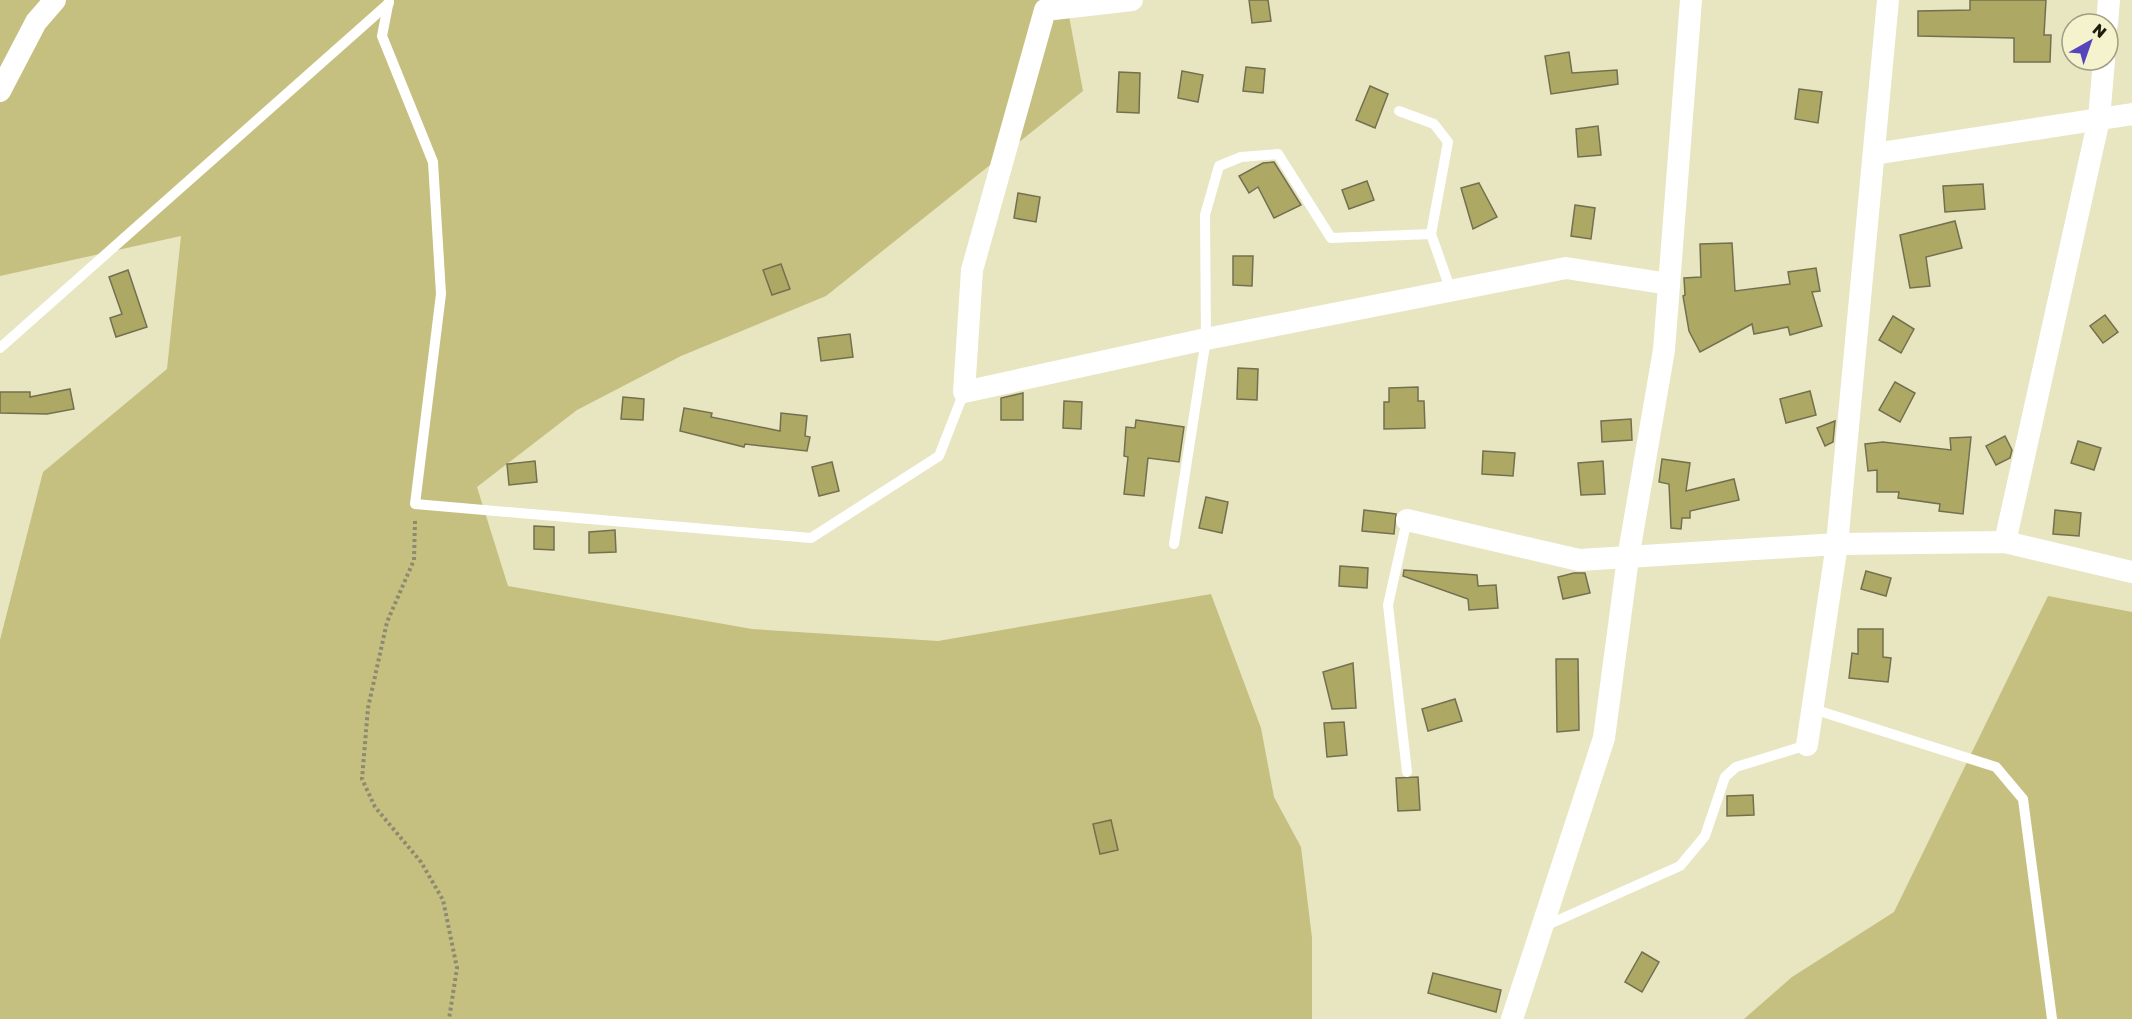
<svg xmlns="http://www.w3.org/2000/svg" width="2132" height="1019" font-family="'Golos Text',sans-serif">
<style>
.green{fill:#c5c080}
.building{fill:#aea865;stroke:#737050;stroke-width:1.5}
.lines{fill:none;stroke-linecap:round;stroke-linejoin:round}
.path{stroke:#8d8a71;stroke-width:4;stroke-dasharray:3 3;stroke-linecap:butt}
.lane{stroke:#fff;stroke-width:10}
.street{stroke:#fff;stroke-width:22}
</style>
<rect width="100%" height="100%" fill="#e8e5c1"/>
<g class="green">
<polygon points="0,0 1066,0 1083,91 826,296 681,356 577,410 477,487 508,586 752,629 938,641 1211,594 1261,728 1274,797 1301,847 1312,938 1312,1019 0,1019 0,640 43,472 167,369 181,236 0,276"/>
<polygon points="2048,596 2132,612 2132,1019 1744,1019 1792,977 1894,912"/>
</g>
<g class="building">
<polygon points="1249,0 1268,0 1271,21 1252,23"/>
<polygon points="1970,0 2046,0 2044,35 2051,35 2050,62 2014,62 2014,38 1918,36 1918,11 1970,10"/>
<polygon points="1569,52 1572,73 1617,70 1618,84 1551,94 1545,56"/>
<polygon points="1246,67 1265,69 1263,93 1243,91"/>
<polygon points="1182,71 1203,75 1198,102 1178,98"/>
<polygon points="1119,72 1140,73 1139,113 1117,112"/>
<polygon points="1370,86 1388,94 1375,128 1356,120"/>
<polygon points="1799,89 1822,92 1818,123 1795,119"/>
<polygon points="1598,126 1601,155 1578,157 1576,129"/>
<polygon points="1274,162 1301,205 1274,218 1258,187 1249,193 1239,176 1263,163"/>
<polygon points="1367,181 1374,200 1349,209 1342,190"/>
<polygon points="1479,183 1497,217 1473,229 1461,188"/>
<polygon points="1983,184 1985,209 1945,212 1943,186"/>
<polygon points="1018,193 1040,197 1036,222 1014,218"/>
<polygon points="1575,205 1595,208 1591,239 1571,236"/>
<polygon points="1955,221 1962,248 1926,257 1930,286 1910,288 1900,235"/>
<polygon points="1732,243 1735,291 1790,284 1788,272 1816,268 1820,291 1812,292 1822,326 1790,335 1788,327 1754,334 1752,324 1700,352 1689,331 1683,296 1685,295 1684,278 1701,277 1700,244"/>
<polygon points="1233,256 1253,256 1252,286 1233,285"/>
<polygon points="781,264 790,289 772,295 763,270"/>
<polygon points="128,270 147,327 116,337 110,318 122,314 109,277"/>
<polygon points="2105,315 2118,332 2103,343 2090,326"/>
<polygon points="1893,316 1914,329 1901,353 1879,340"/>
<polygon points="850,334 853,357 821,361 818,338"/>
<polygon points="1238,368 1258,369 1257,400 1237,399"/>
<polygon points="1895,382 1915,393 1900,422 1879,410"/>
<polygon points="1418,387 1418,401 1424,401 1425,428 1384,429 1384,402 1389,402 1389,388"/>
<polygon points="70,389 74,409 47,414 0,413 0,392 30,392 30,397"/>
<polygon points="1810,391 1816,415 1786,423 1780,399"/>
<polygon points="1023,393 1023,420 1001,420 1001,398"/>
<polygon points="623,397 644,399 643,420 621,419"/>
<polygon points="1064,401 1082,402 1081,429 1063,428"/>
<polygon points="684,408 712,413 711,417 780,431 781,413 807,416 805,436 810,437 807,451 745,444 744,447 680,431"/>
<polygon points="1631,419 1632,440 1602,442 1601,421"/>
<polygon points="1136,420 1184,427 1179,462 1148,458 1144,496 1124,494 1128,457 1124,456 1126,427 1135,428"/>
<polygon points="1835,421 1833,442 1825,446 1817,428"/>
<polygon points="2005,436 2012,450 2010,458 1996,465 1986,446"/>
<polygon points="1971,437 1963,514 1939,511 1940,504 1898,498 1899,492 1877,492 1877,470 1868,471 1865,444 1883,442 1951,450 1950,438"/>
<polygon points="2078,441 2101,448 2094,470 2071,463"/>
<polygon points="1483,451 1515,453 1513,476 1482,474"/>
<polygon points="1662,459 1690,463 1686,491 1734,479 1739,500 1690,511 1690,518 1682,518 1681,529 1671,528 1669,484 1659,482"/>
<polygon points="535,461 537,482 509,485 507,464"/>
<polygon points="1603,461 1605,494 1581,495 1578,463"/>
<polygon points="832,462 839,491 819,496 812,467"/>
<polygon points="1206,497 1228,502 1222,533 1199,528"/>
<polygon points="1364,510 1396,514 1394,534 1362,531"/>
<polygon points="2055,510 2081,513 2079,536 2053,534"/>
<polygon points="534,526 554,527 554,550 534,549"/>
<polygon points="615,530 616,552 589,553 589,532"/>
<polygon points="1340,566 1368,568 1367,588 1339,586"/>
<polygon points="1404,570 1477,575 1478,586 1496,585 1498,608 1469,610 1468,599 1403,576"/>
<polygon points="1866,571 1891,578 1886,596 1861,589"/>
<polygon points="1574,573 1585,573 1590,593 1563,599 1558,577"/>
<polygon points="1858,629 1883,629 1883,657 1891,658 1888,682 1849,678 1852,653 1858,654"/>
<polygon points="1556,659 1578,659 1579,730 1557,732"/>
<polygon points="1353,663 1356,708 1332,709 1323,672"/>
<polygon points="1455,699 1462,721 1428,731 1422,709"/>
<polygon points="1344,722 1347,755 1327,757 1324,723"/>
<polygon points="1418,777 1420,810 1398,811 1396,778"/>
<polygon points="1753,795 1754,815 1727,816 1727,796"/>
<polygon points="1111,820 1118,850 1100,854 1093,824"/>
<polygon points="1642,952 1659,962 1642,992 1625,982"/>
<polygon points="1433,973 1501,990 1496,1012 1428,993"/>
</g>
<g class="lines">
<polyline class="path" points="415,521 414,560 387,622 368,708 362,779 375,807 421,862 443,900 457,968 449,1019"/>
<g class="lane">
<polyline points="389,0 382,36 433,162 441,294 415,504 811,538 939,456 964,392"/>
<polyline points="1399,111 1434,124 1448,142 1431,234"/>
<polyline points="0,348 389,3"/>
<polyline points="1174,544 1206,339 1205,215 1219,166 1241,157 1278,154 1331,238 1431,234 1451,291"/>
<polyline points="1813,709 1996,767 2023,799 2052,1019"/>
<polyline points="1407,772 1388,605 1407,520"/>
<polyline points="1545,926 1680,866 1705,836 1725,777 1736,767 1807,745"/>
</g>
<g class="street">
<polyline points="1132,0 1045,10 972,270 964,392 1206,339 1566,268 1669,284"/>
<polyline points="2107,24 2109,0"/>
<polyline points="0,91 36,22 55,0"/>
<polyline points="1874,154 2132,114"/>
<polyline points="1407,520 1579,560 1837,544 2005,542 2132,572"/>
<polyline points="2005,542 2099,119 2104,60"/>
<polyline points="1807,745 1837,544 1888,0"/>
<polyline points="1512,1019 1604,738 1628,558 1664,350 1691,0"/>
</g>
</g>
<g transform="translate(2090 42) rotate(40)"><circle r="28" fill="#f5f3ce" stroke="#9f9d82" stroke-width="1.5"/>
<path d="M0-4.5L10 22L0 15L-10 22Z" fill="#5644bc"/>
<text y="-9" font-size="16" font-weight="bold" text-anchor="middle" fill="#1d1c0f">N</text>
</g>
</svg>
